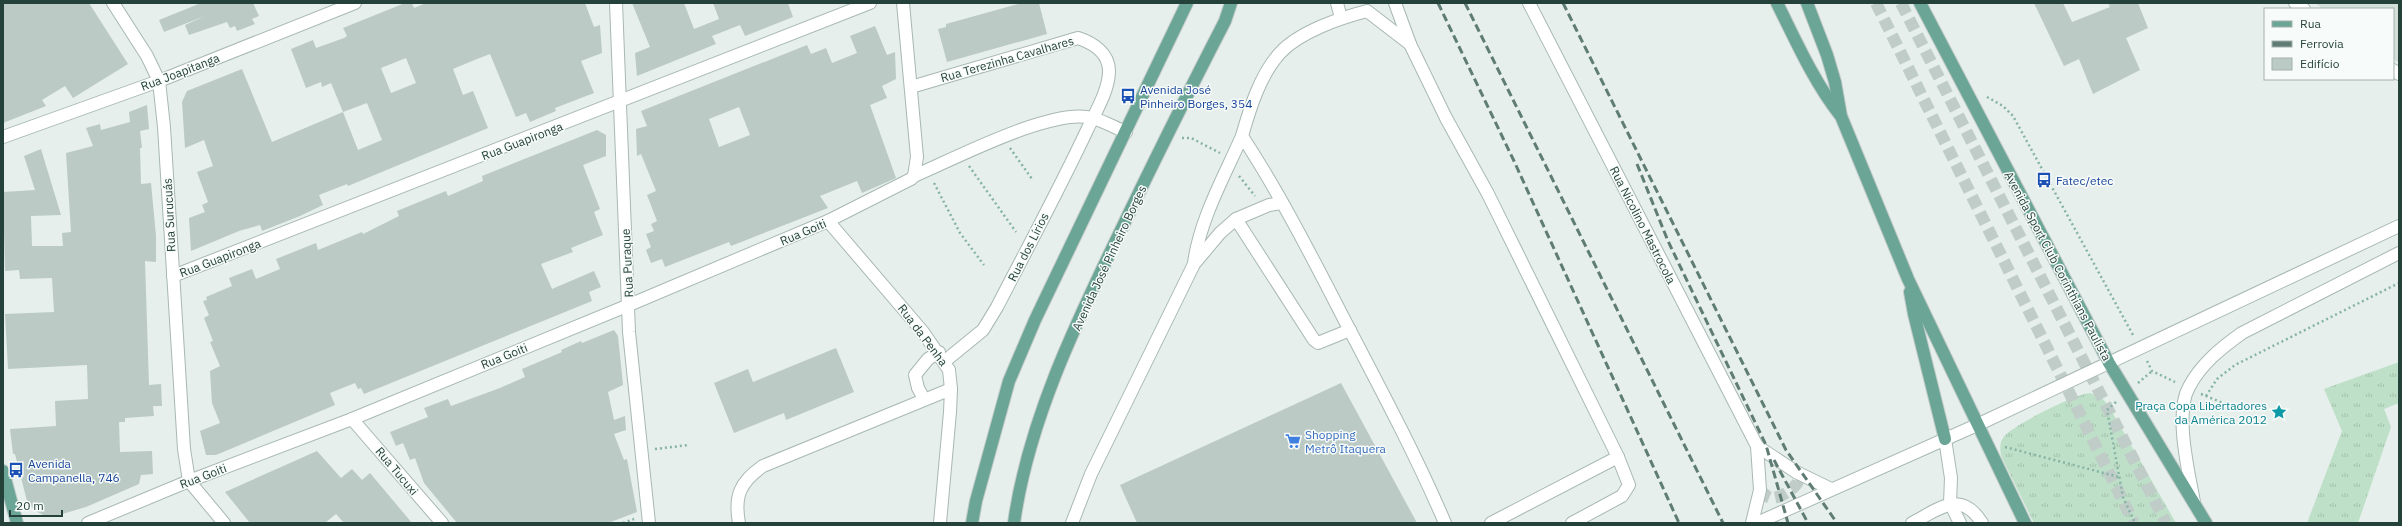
<svg xmlns="http://www.w3.org/2000/svg" width="2402" height="526" font-family="'IBM Plex Sans',sans-serif">
<style>
.built{fill:#d4dfda}
.grass{fill:url(#grass-tufts)}
.building{fill:#bbcac4;fill-rule:evenodd}
.lines{fill:none;stroke-linecap:round;stroke-linejoin:round}
.minor-tunnel{stroke:#bfccc8;stroke-width:12;stroke-dasharray:12 6;stroke-linecap:butt}
.highway-tunnel{stroke:#bfccc8;stroke-width:12;stroke-dasharray:12 6;stroke-linecap:butt}
.minor-casing{stroke:#a8b8b2;stroke-width:14}
.major-casing{stroke:#c2cac8;stroke-width:14}
.path{stroke:#86b3a5;stroke-width:2.5;stroke-dasharray:2 3;stroke-linecap:butt}
.minor{stroke:#fff;stroke-width:12}
.major{stroke:#6aa596;stroke-width:12}
.rail{stroke:#5f7d75;stroke-width:3;stroke-dasharray:8 4;stroke-linecap:butt}
.labels{text-anchor:middle;dominant-baseline:central;stroke-width:3;stroke-linejoin:round;paint-order:stroke}
.street-label{font-size:12px;fill:#24423a;stroke:#f7fbf9}
.transit-label{font-size:12px;fill:#164399;stroke:#f7fbf9;text-anchor:start}
.culture-label{font-size:12px;fill:#0d838f;stroke:#f7fbf9;text-anchor:end}
.shop-label{font-size:12px;fill:#366cbe;stroke:#f7fbf9;text-anchor:start}
</style>
<defs>
<pattern id="grass-tufts" width="24" height="20" patternUnits="userSpaceOnUse"><rect width="24" height="20" fill="#bfe0c8"/><path d="M3 7l-1-3M5 7V3M7 7l1-3M15 17l-1-3M17 17v-4M19 17l1-3" fill="none" stroke="#a4c1ad"/></pattern>
</defs>
<rect width="100%" height="100%" fill="#e6efeb"/>
<polygon class="built" points="2315,3 2399,3 2399,63 2393,59 2393,9 2323,9"/>
<g class="grass">
<polygon points="2399,362 2399,403 2384,409 2391,427 2358,523 2307,523 2342,431 2324,389"/>
<path d="M2090,393l12,5 6,7 68,118h-142l-32,-65c-2,-6 -3,-14 1,-20 6,-11 74,-45 87,-45z"/>
</g>
<g class="building">
<polygon points="3,3 89,3 128,64 73,98 65,86 42,100 46,106 3,123"/>
<polygon points="201,3 253,3 259,16 252,19 255,24 237,31 235,26 230,28 227,22 189,35 185,25 205,16 164,32 159,20"/>
<path d="M405,3h7l2,5 12,-5h159l9,24 6,-2 2,28 -21,8 13,32 -39,15 1,3 -26,11 -4,-9 -10,4 -26,-63 -13,5 -24,10 10,26 10,-4 15,37 -140,58 -1,-2 -28,11 4,10 -23,11 -38,15 -2,-6 -21,6 -48,20 -2,-33 16,-6 -3,-7 6,-3 -11,-30 16,-6 -9,-26 -19,8 -3,-46 5,-11 55,-22 30,73 71,-30 15,38 24,-10 -15,-37 -24,9 -12,-29 -9,4 -1,-5 -15,6 -15,-39 22,-9 3,8 28,-10 3,-2 -4,-8zM406,58l10,25 -25,10 -10,-25z"/>
<polygon points="632,3 684,3 694,29 719,19 713,3 788,3 793,17 745,36 740,25 712,36 716,44 637,76 635,53 650,47"/>
<polygon points="1022,3 1039,3 1047,34 947,62 938,29 946,27 946,24"/>
<polygon points="2034,3 2063,3 2072,22 2110,7 2108,3 2138,3 2148,28 2126,38 2140,70 2093,94 2079,59 2064,66"/>
<path d="M875,26l12,29 8,-3 1,27 -14,7 5,12 -17,7 26,73 -34,15 -5,-12 -37,15 8,12 -97,38 -2,-4 -64,25 -3,-8 -11,4 -5,-13 5,-3 -5,-13 8,-3 -3,-7 6,-3 -10,-26 9,-4 -15,-37 -4,2 -1,-27 11,-3 -6,-15 166,-66 4,9 15,-6 6,15 25,-10 -7,-17zM739,107l11,28 -31,12 -10,-28z"/>
<polygon points="147,105 149,129 140,131 142,148 140,148 141,184 151,183 156,236 156,262 145,261 149,385 161,384 162,406 153,406 154,416 125,418 125,422 119,422 120,452 152,451 153,474 141,475 139,484 86,507 52,517 45,516 34,510 27,501 15,454 13,454 10,429 56,426 55,401 88,399 87,365 8,369 5,314 54,312 52,278 20,279 19,270 5,271 3,192 35,190 24,156 41,149 61,215 31,216 32,246 63,246 62,233 71,232 66,153 93,146 86,128 100,124 101,130 130,122 129,112"/>
<polygon points="597,130 606,135 606,156 583,165 600,209 594,212 603,235 571,248 573,252 541,264 552,289 594,271 601,287 589,292 592,301 364,394 361,388 358,389 355,383 330,393 335,405 216,455 206,455 200,431 220,423 212,403 210,371 220,366 210,342 213,341 204,318 209,315 203,301 207,300 206,297 232,286 229,278 242,273 252,269 256,279 280,269 276,259 316,243 318,250 362,232 363,234 399,216 397,211 446,191 448,196 483,181 482,176"/>
<polygon points="614,330 618,336 623,385 608,392 614,420 625,416 626,430 614,434 624,460 627,459 637,512 608,523 457,523 424,483 415,458 410,460 403,443 396,446 390,432 428,417 424,408 448,399 451,406 500,388 525,377 522,369 562,352 561,350 581,341 582,343"/>
<polygon points="836,348 854,392 786,420 784,413 734,433 714,383 748,369 753,382"/>
<polygon points="1341,383 1417,523 1137,523 1120,485"/>
<polygon points="317,451 341,478 352,469 362,480 370,473 412,523 344,523 336,514 325,523 250,523 225,492"/>
</g>
<g class="lines">
<path class="minor-tunnel" d="M1760,490c3,3 7,7 11,8 8,1 25,-10 27,-17l-2,-9"/>
<g class="highway-tunnel">
<polyline points="1876,3 2134,523"/>
<polyline points="1901,3 2166,523"/>
</g>
<defs>
<g id="minor">
<polyline points="113,3 147,56 159,81 164,127 184,449 189,481 224,523"/>
<polyline points="616,3 629,332 649,523"/>
<polyline points="1337,3 1341,18"/>
<polyline points="1395,3 1410,44"/>
<polyline points="1529,3 1757,446 1760,490 1752,523"/>
<polyline points="2295,3 2304,9"/>
<polyline points="2393,70 2399,74"/>
<path d="M911,87l167,-49c15,5 31,15 31,33 0,19 -13,40 -21,57 -28,60 -60,119 -91,179l-14,23 -38,31"/>
<polyline points="3,137 159,81 355,3"/>
<path d="M914,176c40,-17 139,-69 178,-58 12,3 23,10 34,14"/>
<polyline points="1236,219 1314,340 1318,343 1350,330"/>
<polyline points="828,221 923,332 949,370 951,389 950,412 940,523"/>
<path d="M1194,263c6,-44 30,-86 48,-127"/>
<polyline points="173,276 870,3"/>
<polyline points="924,399 918,388 915,375 928,359 939,352"/>
<polyline points="352,419 442,523"/>
<polyline points="1945,439 1951,478 1950,503 1960,523"/>
<polyline points="1757,446 1796,472 1831,489"/>
<path d="M2194,502c-5,-28 -20,-89 -5,-115 12,-23 32,-39 53,-54l157,-80"/>
<polyline points="88,523 189,481 352,419 629,305 828,221 911,179 914,176 917,157 903,3"/>
<path d="M739,523c-5,-27 1,-41 24,-57l188,-77"/>
<polyline points="1072,523 1091,474 1194,264 1220,233 1236,219 1269,205 1281,203"/>
<path d="M1445,523c-30,-70 -66,-137 -101,-204 -32,-62 -64,-125 -102,-183 8,-28 18,-61 38,-83 19,-21 60,-35 87,-42l43,33 36,74 42,76 130,263 11,28 -7,11 -50,27"/>
<polyline points="1491,523 1618,457"/>
<polyline points="1757,523 1977,425 2399,226"/>
<path d="M1912,523c27,-14 49,-34 70,0"/>
</g>
<g id="major">
<path d="M1777,3c19,38 37,79 63,112"/>
<polyline points="1807,3 1827,55 1835,82 1841,116 1908,279 2025,523"/>
<polyline points="1920,3 2109,363 2206,523"/>
<polyline points="1910,292 1914,314 1945,439"/>
<polyline points="3,471 17,523"/>
<polyline points="972,523 976,501 1009,381 1035,320 1187,3"/>
<path d="M1014,523c14,-101 62,-200 106,-291 34,-71 69,-141 105,-211l6,-18"/>
</g>
</defs>
<use href="#minor" class="minor-casing"/>
<use href="#major" class="major-casing"/>
<g class="path">
<polyline points="1987,97 2003,106 2013,116 2133,335"/>
<polyline points="1182,138 1191,138 1220,153"/>
<polyline points="1010,148 1032,179"/>
<polyline points="969,166 1016,232"/>
<polyline points="1239,176 1255,196"/>
<polyline points="934,183 960,233 984,265"/>
<polyline points="2147,361 2152,371 2175,382"/>
<polyline points="2138,383 2152,371"/>
<polyline points="2201,394 2228,405"/>
<polyline points="2206,396 2217,379 2235,365 2399,283"/>
<polyline points="2116,402 2107,410 2123,497 2135,523"/>
<polyline points="2005,447 2119,477"/>
<polyline points="655,449 689,445"/>
<polyline points="623,523 634,519"/>
</g>
<use href="#minor" class="minor"/>
<use href="#major" class="major"/>
<g class="rail">
<polyline points="1438,3 1514,161 1679,523"/>
<polyline points="1465,3 1723,523"/>
<polyline points="1563,3 1786,450 1837,523"/>
<polyline points="1637,164 1668,241 1766,445 1788,523"/>
<polyline points="1774,460 1808,523"/>
</g>
</g>
<defs>
<symbol id="bus-bare" viewBox="-9 -9 18 18"><path d="M-5-6H5V4H4V6H2V4H-2V6H-4V4H-5ZM-3.5-4V0h7V-4ZM-3.5 1.2v1.5H-2V1.2ZM2 1.2v1.5H3.5V1.2Z" fill="#1a4fb4" stroke="#f7fbf9" stroke-width="2.5" paint-order="stroke"/></symbol>
<symbol id="sight-bare" viewBox="-9 -9 18 18"><path d="M0-6L1.8-2.2L6-1.7L2.9 1.2L3.7 5.4L0 3.3L-3.7 5.4L-2.9 1.2L-6-1.7L-1.8-2.2Z" fill="#0f9aa8" stroke="#f7fbf9" stroke-width="2.5" paint-order="stroke"/></symbol>
<symbol id="supermarket-bare" viewBox="-9 -9 18 18"><path d="M-6-5.5h2.5l.6 2H6L4.5 2H-2.5L-4.4-4H-6ZM-1.5 3.2a1.3 1.3 0 1 0 .1 0ZM3 3.2a1.3 1.3 0 1 0 .1 0Z" fill="#3f7fe0" stroke="#f7fbf9" stroke-width="2.5" paint-order="stroke"/></symbol>
</defs>
<g fill-rule="evenodd">
<use href="#bus-bare" x="1117" y="85" width="22" height="22"/>
<use href="#bus-bare" x="2033" y="169" width="22" height="22"/>
<use href="#sight-bare" x="2268" y="401" width="22" height="22"/>
<use href="#supermarket-bare" x="1282" y="430" width="22" height="22"/>
<use href="#bus-bare" x="5" y="459" width="22" height="22"/>
</g>
<g class="labels">
<g class="street-label">
<text transform="translate(1007 59) rotate(-16)">Rua Terezinha Cavalhares</text>
<text transform="translate(180 72) rotate(-21)">Rua Joapitanga</text>
<text transform="translate(522 141) rotate(-21)">Rua Guapironga</text>
<text transform="translate(169 215) rotate(-93)">Rua Surucuás</text>
<text transform="translate(1643 225) rotate(63)">Rua Nicolino Mastrocola</text>
<text transform="translate(803 232) rotate(-23)">Rua Goiti</text>
<text transform="translate(1028 247) rotate(-63)">Rua dos Lírios</text>
<text transform="translate(220 258) rotate(-21)">Rua Guapironga</text>
<text transform="translate(1109 258) rotate(-65)">Avenida José Pinheiro Borges</text>
<text transform="translate(627 263) rotate(-93)">Rua Puraque</text>
<text transform="translate(2058 266) rotate(62)">Avenida Sport Club Corinthians Paulista</text>
<text transform="translate(923 335) rotate(53)">Rua da Penha</text>
<text transform="translate(504 356) rotate(-22)">Rua Goiti</text>
<text transform="translate(397 471) rotate(50)">Rua Tucuxi</text>
<text transform="translate(203 476) rotate(-21)">Rua Goiti</text>
</g>
<g class="transit-label">
<text x="1140" y="89">Avenida José<tspan x="1140" dy="14">Pinheiro Borges, 354</tspan></text>
<text x="2056" y="180">Fatec/etec</text>
<text x="28" y="463">Avenida<tspan x="28" dy="14">Campanella, 746</tspan></text>
</g>
<g class="culture-label">
<text x="2267" y="405">Praça Copa Libertadores<tspan x="2267" dy="14">da América 2012</tspan></text>
</g>
<g class="shop-label">
<text x="1305" y="434">Shopping<tspan x="1305" dy="14">Metrô Itaquera</tspan></text>
</g>
</g>
<rect width="2402" height="526" fill="none" stroke="#24423a" stroke-width="8"/>
<rect x="2264" y="8" width="130" height="72" fill="#f7fbf9" stroke="#a3b1ad"/>
<rect x="2272" y="21" width="20" height="6" fill="#6aa596" stroke="#a3b1ad"/>
<text x="2300" y="28" font-size="12" fill="#24423a">Rua</text>
<rect x="2272" y="41" width="20" height="6" fill="#5f7d75" stroke="#a3b1ad"/>
<text x="2300" y="48" font-size="12" fill="#24423a">Ferrovia</text>
<rect x="2272" y="58" width="20" height="12" fill="#bbcac4" stroke="#a3b1ad"/>
<text x="2300" y="68" font-size="12" fill="#24423a">Edifício</text>
<path d="M10 510v6h52v-6" fill="none" stroke="#24423a" stroke-width="2"/>
<text x="16" y="510" font-size="12" fill="#24423a" stroke="#f7fbf9" stroke-width="3" paint-order="stroke">20 m</text>
</svg>
